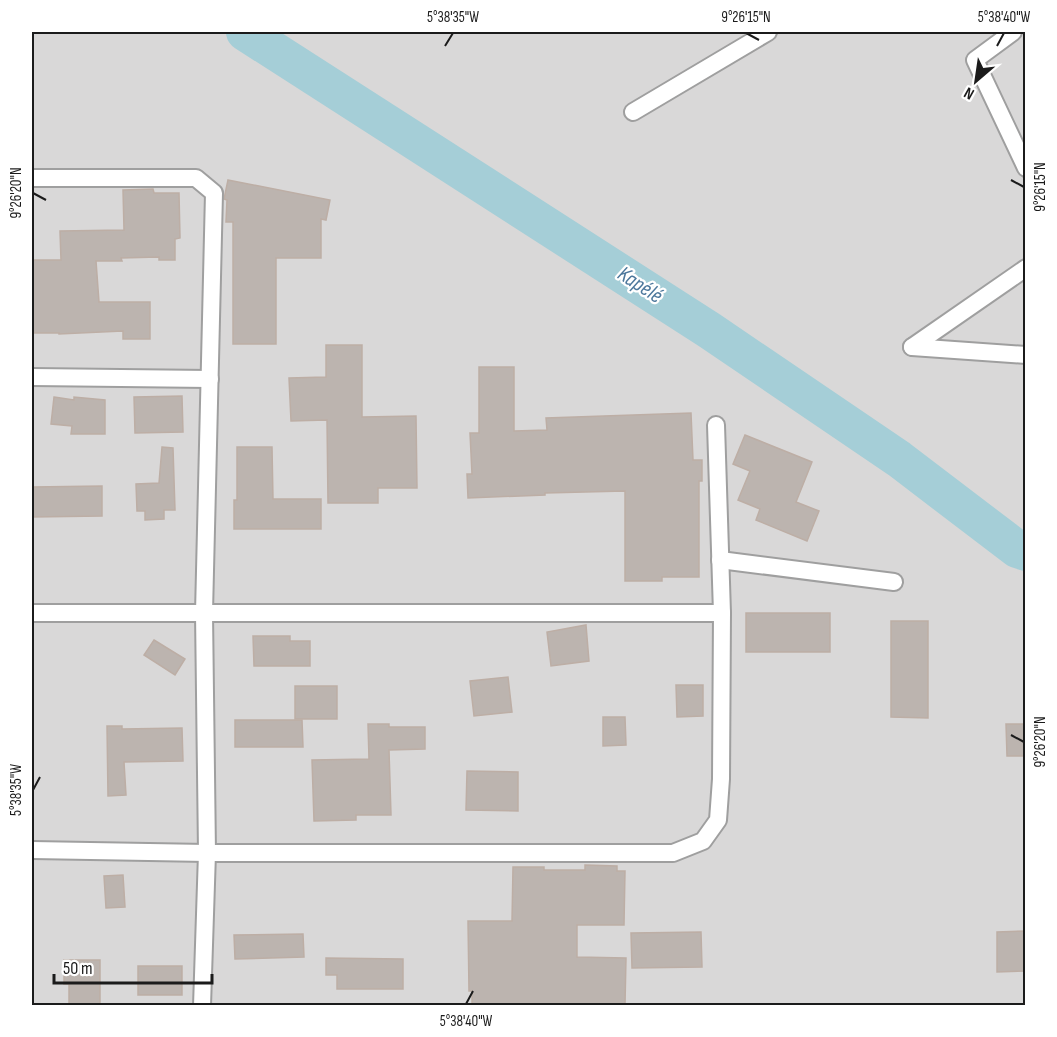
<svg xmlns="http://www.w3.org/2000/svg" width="1057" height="1037" font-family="'Sofia Sans Condensed',sans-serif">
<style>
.residential{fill:#d9d8d8}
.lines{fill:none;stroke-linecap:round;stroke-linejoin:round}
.river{stroke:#a5ced7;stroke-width:38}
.building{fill:#bcb4af;stroke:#bdaea5;stroke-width:1.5}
.minor-casing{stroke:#9f9f9f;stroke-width:20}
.minor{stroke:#fff;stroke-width:16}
.ticks{fill:none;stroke:#1b1b1b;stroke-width:2}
.labels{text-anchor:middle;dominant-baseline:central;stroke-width:4.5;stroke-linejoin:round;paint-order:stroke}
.water-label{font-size:22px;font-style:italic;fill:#4d789c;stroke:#fff}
.neatline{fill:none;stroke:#1b1b1b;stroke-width:2}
.ticks-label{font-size:15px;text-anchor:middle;fill:#1b1b1b}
</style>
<rect width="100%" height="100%" fill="#ece8e2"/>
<rect class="residential" x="32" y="32" width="993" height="973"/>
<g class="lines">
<polyline class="river" points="245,32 709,330 899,459 1017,549 1026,552"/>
</g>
<g class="building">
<polygon points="228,180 330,200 326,220 321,219 321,258 276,258 276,344 233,344 233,222 226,222 227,200 224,199"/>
<polygon points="153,189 154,193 179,193 180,238 175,239 175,260 159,260 159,257 121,258 122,261 96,261 99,302 150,302 150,339 123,339 123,331 59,334 59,333 32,333 32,260 61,260 60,231 124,230 123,190"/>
<polygon points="326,345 362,345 362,417 416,416 417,488 378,488 378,503 328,503 327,420 291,421 289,378 326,377"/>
<polygon points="479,367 514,367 514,431 547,430 546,418 691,413 693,460 702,460 702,481 699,481 699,577 662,577 662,581 625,581 625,491 545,493 545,495 468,498 467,474 472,474 470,433 479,433"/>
<polygon points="182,396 183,432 135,433 134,397"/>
<polygon points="54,397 74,400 74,397 105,400 105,434 71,434 72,426 51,424"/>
<polygon points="745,435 812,462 796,502 819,511 807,541 756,520 760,509 738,500 750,471 733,464"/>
<polygon points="162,447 173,448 175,510 164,510 164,519 145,520 145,511 137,511 136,484 159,483"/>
<polygon points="237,447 272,447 273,499 321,499 321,529 234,529 234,500 237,500"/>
<polygon points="102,486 102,516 32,517 32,487"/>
<rect x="746" y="613" width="84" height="39"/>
<polygon points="891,621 928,621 928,718 891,717"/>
<polygon points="586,625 589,661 551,666 547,632"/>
<polygon points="253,636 290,636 290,641 310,641 310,666 254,666"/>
<polygon points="154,640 185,659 175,675 144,655"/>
<polygon points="508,677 512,712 474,716 470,681"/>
<polygon points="676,685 703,685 703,716 677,717"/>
<rect x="295" y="686" width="42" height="33"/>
<polygon points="603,717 625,717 626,745 603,746"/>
<polygon points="235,720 302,720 303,747 235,747"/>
<polygon points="368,724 389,724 389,727 425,727 425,749 389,750 391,815 356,815 356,820 314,821 312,760 369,759"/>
<polygon points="1006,724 1026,724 1026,756 1007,756"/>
<polygon points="107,726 122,726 122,729 182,728 183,761 124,762 126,795 108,796"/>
<polygon points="467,771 518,772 518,811 466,810"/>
<polygon points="585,865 617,866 617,871 625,871 624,925 577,925 577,957 626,958 625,1005 472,1005 472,991 469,991 468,921 512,921 513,867 544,867 544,870 585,870"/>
<polygon points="123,875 125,907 106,908 104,876"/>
<polygon points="1026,931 1026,971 997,972 997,932"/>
<polygon points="701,932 702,967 632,968 631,933"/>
<polygon points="303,934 304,957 235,959 234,935"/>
<polygon points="326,958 403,959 403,989 337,989 337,975 326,975"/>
<polygon points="64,960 100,960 100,1005 69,1005 69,984 64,984"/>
<rect x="138" y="966" width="44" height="29"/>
</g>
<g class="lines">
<defs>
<g id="minor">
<polyline points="1013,32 975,60 1026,168"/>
<polyline points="633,112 768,32"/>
<polyline points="32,178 196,178 214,193 204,613 207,853 202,1006"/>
<polyline points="912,347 1026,268"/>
<polyline points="912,347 1026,355"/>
<polyline points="32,377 210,379"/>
<polyline points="720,560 894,582"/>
<polyline points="32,613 722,613"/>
<polyline points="32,850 207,853 673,853 703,841 718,820 721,779 722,613 716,425"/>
</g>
</defs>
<use href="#minor" class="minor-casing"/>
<use href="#minor" class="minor"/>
</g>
<path class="ticks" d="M746,33l13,7M445,46l8,-13M997,46l7,-13M1011,180l13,7M33,193l13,7M1011,735l13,7M33,790l7,-13M466,1004l7,-13"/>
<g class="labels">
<g class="water-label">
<text transform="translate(640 285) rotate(33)">Kapélé</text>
</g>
</g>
<rect width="1057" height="1037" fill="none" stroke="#ffffff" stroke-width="66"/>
<g transform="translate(976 81) rotate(209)" stroke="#ffffff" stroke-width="4.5" paint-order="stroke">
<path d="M0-4.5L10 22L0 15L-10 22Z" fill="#1b1b1b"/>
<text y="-9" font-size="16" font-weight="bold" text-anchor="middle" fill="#1b1b1b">N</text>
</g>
<path d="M54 974v9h158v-9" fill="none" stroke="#1b1b1b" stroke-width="3"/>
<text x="63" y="974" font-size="18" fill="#1b1b1b" stroke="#ffffff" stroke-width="4.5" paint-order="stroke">50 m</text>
<rect x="33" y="33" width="991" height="971" class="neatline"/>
<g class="ticks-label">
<text x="453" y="22">5°38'35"W</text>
<text x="746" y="22">9°26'15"N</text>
<text x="1004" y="22">5°38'40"W</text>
<text transform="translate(1040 187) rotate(-90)" y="5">9°26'15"N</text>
<text transform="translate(16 193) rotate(-90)" y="5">9°26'20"N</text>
<text transform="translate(1040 742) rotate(-90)" y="5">9°26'20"N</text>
<text transform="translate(16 790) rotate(-90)" y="5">5°38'35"W</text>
<text x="466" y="1026">5°38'40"W</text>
</g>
</svg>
